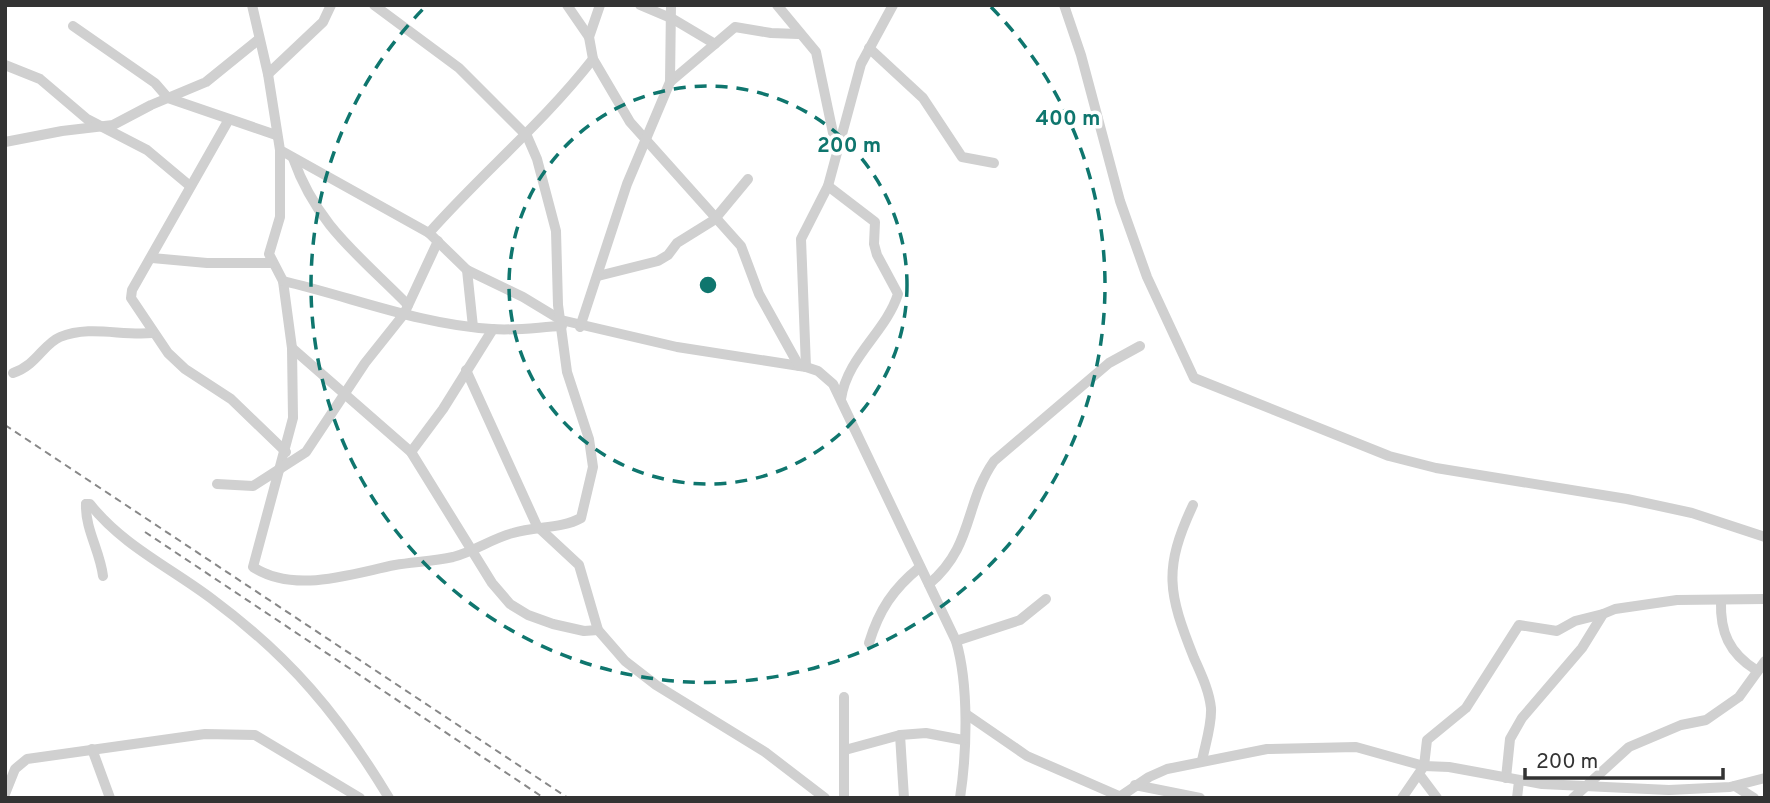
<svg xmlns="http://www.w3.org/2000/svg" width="1770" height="803" font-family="Overpass,sans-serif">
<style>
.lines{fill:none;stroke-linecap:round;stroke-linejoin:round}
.minor{stroke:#d0d0d0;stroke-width:10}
.rail{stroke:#888;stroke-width:2;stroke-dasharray:7 5;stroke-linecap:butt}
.ring{fill:none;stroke:#0f766e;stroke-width:3.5;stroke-dasharray:12 9}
.centre{fill:#0f766e;stroke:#fff;stroke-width:3.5}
.ring-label{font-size:21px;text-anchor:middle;font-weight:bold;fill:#0f766e;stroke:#fff;stroke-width:7;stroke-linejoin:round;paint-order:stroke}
</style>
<rect width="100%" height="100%" fill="#fff"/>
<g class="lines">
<g class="minor">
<path d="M252,5l16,69 12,76 149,83 38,37 56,27 38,23 116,27 129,20 12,4 15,13 123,257c13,44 11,111 4,157"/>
<polyline points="567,5 589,37"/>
<polyline points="600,5 589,37 593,59 630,122 741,246 759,294 799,366"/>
<polyline points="640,5 673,19 715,44"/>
<polyline points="777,5 816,52 833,133 840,147"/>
<polyline points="1064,5 1081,55 1120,201 1147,277 1194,378 1389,456 1436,468 1627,499 1692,513 1765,537"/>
<polyline points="73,26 155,83 168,98 276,135"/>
<polyline points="869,48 923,98 962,157 994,163"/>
<polyline points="5,65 40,79 87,119 147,150 190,186"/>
<polyline points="268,74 323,22 331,5"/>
<polyline points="670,82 735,27 771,33 798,34"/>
<polyline points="228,121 132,290 131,298 168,353 185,369 231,399 286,452"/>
<polyline points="5,142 62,131 113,125 151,105 206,82 258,40"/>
<path d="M280,150v67l-11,37 14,27 9,67 1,70 -40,149c41,27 97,7 142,-2 19,-3 39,-4 58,-8 22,-6 40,-19 60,-24 23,-7 48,-4 68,-15l12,-51 -4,-28 -22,-67 -9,-67 -2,-74 -19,-72 -10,-23 -68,-68 -85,-63"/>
<path d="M293,158c24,68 66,97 115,147"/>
<path d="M828,186l47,36 -1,22 3,11 21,39c-12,38 -51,63 -57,105"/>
<path d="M429,233c54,-61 113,-109 164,-174"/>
<polyline points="152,258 207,263 272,263"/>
<polyline points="467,270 473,327"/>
<polyline points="598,276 658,261 668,255 677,243 714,220 748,179"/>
<path d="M283,281c69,16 138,44 209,48 23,2 47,-2 70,-3"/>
<polyline points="580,327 627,184 670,82 671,5"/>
<polyline points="292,348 411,452 492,583 510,604 528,615 553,624 584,631 598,630"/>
<polyline points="806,367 801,239 828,186 861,64 893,5"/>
<polyline points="466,370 537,526 579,565 598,630 625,661 656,685 765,752 825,798"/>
<path d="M13,373c24,-8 30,-29 47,-36 30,-12 61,-1 92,-4"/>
<polyline points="411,452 443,409 493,329"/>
<polyline points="217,484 253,486 306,452 365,363 404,314 438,241"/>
<path d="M86,504h4c32,41 81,64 122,95 78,58 127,116 177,199"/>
<path d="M86,504c-1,25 14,47 17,72"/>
<path d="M1193,505c-30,64 -25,88 1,153 7,16 15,32 17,50 1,17 -6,37 -9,53"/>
<path d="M929,584c45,-38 35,-80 65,-123l115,-98 31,-17"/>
<path d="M1721,601c-1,31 8,52 35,69"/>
<polyline points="956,641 1020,620 1046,599"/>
<path d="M869,643c10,-33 24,-54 51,-76"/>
<polyline points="966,714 1027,756 1119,796"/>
<polyline points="900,735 904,798"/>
<polyline points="92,749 110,798"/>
<polyline points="845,750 900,735 926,733 963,740"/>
<polyline points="1419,774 1437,798"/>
<polyline points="1506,778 1510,739 1522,718 1582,648 1603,614 1615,609 1677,600 1765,599"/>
<polyline points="1135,785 1200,798"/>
<polyline points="1735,786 1754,798"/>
<polyline points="5,794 15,769 27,759 205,734 255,735 360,798"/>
<polyline points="844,798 844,697"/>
<polyline points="1118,798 1149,777 1167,769 1267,749 1356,747 1424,766 1449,767 1542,784 1669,790 1730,787 1765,778"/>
<polyline points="1402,798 1424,766 1427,740 1466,708 1519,625 1557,631 1575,621 1603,614"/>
<polyline points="1517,798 1519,781"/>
<polyline points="1573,798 1629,747 1681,725 1706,720 1739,697 1765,661"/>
</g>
<g class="rail">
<polyline points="5,425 568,798"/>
<polyline points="145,532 544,798"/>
</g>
</g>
<g class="ring">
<circle cx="708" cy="285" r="199"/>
<path d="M991 7A397 397 0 1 1 425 7"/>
</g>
<circle cx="708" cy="285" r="10" class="centre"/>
<g class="ring-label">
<text x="1068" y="125">400 m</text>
<text x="849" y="152">200 m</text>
</g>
<rect width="1770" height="803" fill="none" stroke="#333333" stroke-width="14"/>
<path d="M1525 768v10h198v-10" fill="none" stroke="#333333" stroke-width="3.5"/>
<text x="1536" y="768" font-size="21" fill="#333333" stroke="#ffffff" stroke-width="5" paint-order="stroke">200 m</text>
</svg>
